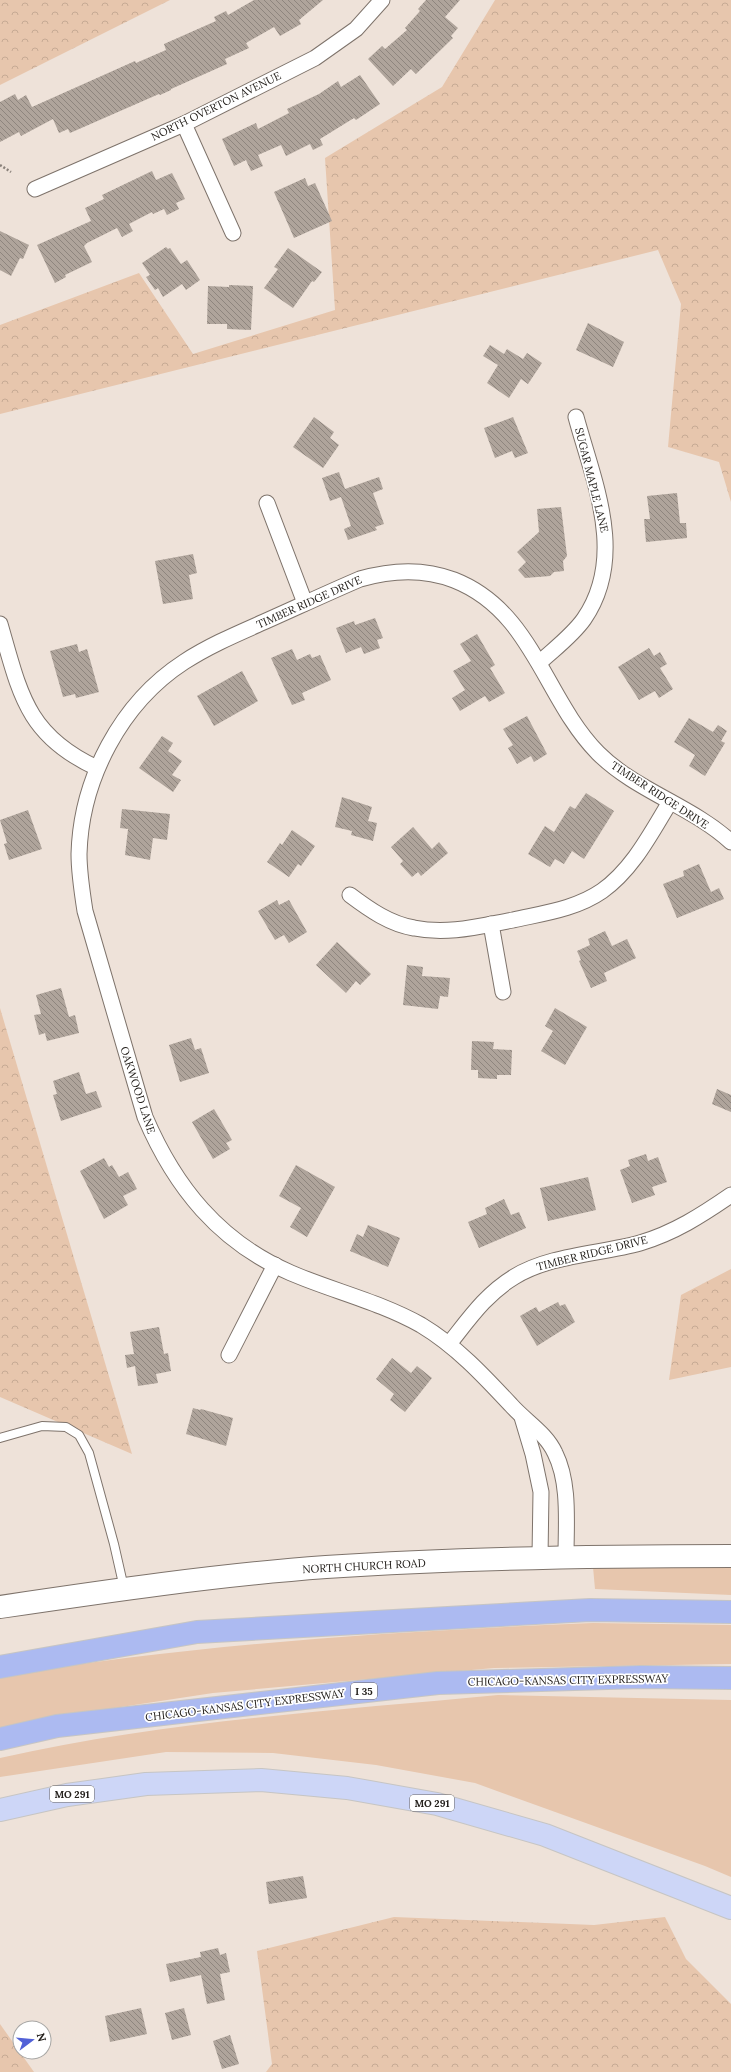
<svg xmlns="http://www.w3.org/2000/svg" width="731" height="2072" font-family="Lora,serif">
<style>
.green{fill:#e7c6ad}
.forest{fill:url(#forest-crowns)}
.building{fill:url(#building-back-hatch)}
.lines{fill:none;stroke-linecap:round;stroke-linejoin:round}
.service-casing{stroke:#7e736b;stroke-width:10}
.minor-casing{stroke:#7e736b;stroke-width:17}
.secondary-casing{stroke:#7e736b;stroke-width:24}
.primary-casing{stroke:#c6c5c4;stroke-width:24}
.motorway-casing{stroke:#c6c5c4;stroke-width:24}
.path{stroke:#89817a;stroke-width:2.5;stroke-dasharray:2 2;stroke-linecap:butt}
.service{stroke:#fff;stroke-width:8}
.minor{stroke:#fff;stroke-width:15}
.secondary{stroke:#fff;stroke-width:22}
.primary{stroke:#cdd6f7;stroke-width:22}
.motorway{stroke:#acbaf1;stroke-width:22}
.labels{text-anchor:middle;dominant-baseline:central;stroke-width:3.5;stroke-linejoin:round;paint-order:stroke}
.shield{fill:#fff;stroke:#666360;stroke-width:1}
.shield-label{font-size:10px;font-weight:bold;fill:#24201c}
.street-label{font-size:11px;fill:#24201c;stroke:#fff}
</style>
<defs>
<pattern id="forest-crowns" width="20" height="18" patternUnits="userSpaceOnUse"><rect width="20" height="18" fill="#e7c6ad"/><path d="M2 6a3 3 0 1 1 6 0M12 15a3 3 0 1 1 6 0" fill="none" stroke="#c6aa94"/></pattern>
<pattern id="building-back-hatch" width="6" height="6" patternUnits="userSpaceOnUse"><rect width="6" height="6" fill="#afa49b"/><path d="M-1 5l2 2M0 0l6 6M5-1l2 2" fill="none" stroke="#8e857e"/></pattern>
</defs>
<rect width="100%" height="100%" fill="#eee2d9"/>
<g class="green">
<polygon points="593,1567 731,1568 731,1595 595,1589"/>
<path d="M593,1623l138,2v39l-237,4 -281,25 -171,26 -42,10v-53c196,-32 394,-45 593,-53z"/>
<path d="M498,1695l233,5v177l-26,-11 -230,-83 -99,-18 -103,-12 -107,-1 -166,25v-19c163,-37 331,-47 498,-63z"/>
</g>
<g class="forest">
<polygon points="0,0 170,0 0,85"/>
<polygon points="495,0 731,0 731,502 719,462 668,447 681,304 658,250 0,414 0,325 139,273 193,354 335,310 325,158 442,87"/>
<polygon points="0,1008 132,1454 0,1397"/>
<polygon points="731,1269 731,1367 669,1380 681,1295"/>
<polygon points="394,1917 594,1925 665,1917 686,1959 731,2004 731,2072 266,2072 272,2064 257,1951"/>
<polygon points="0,2024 34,2072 0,2072"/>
</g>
<g class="building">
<polygon points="254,0 323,0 299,20 301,24 280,36 274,27 246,43 249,48 225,59 227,64 171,89 171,90 160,95 159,94 70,133 68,129 59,133 53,119 21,136 19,132 0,142 0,102 15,94 18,100 26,95 32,107 135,61 136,63 166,50 164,44 216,21 214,17 226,11 228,15"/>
<polygon points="426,0 460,0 445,17 458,28 451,36 453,38 416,74 411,69 393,86 368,59 382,46 385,49 407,30 405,28 420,11 418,9"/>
<polygon points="360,75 380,104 356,120 354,118 320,139 323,145 313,150 310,144 286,156 281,145 258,155 263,166 251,171 246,160 234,166 222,139 256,123 258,129 289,113 287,109 319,94 338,81 341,87"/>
<polygon points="152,171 156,180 172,173 185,199 176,203 179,209 167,215 164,209 153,214 152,212 129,224 133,231 122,237 117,228 87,243 84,246 92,262 65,275 66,277 55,283 37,245 91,221 85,208 104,199 102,195"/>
<polygon points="305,178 308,186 315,183 332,221 294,238 274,192"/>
<polygon points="0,231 29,245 23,259 20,258 11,276 0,270"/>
<polygon points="166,247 168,249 170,248 181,264 187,260 200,280 186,290 182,284 163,297 158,288 155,290 146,277 150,275 142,263"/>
<polygon points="288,248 322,272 314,282 312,281 293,308 264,288 278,269 274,267"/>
<polygon points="229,285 253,286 251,330 227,329 227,324 207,324 208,286 229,287"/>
<polygon points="588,323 624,342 613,367 576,350"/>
<polygon points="490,345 504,354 507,349 523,359 527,353 542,363 528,384 521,379 509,398 487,383 498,365 483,356"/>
<polygon points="314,417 334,432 330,438 339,445 323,468 293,447"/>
<polygon points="513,417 528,453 515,458 512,451 495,458 484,428"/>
<polygon points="339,472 345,489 379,477 383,489 373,493 384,524 375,527 377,530 348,540 344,529 351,526 341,497 330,501 322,478"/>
<polygon points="677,493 680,523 686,523 687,538 646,542 644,519 650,519 647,496"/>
<polygon points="561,507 567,556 563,561 564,571 554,572 550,576 525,578 518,570 526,562 517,552 539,532 537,509"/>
<polygon points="193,554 197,573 189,575 193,599 163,604 155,561"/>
<polygon points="375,618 383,638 377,640 380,648 364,654 361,647 346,653 336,628 354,621 355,625"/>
<polygon points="477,634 495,665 490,668 505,693 489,702 485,696 460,711 452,698 465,690 453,671 471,661 460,644"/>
<polygon points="77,644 79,652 87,649 99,692 76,698 75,694 63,697 50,651"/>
<polygon points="649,648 654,656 660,652 667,664 660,668 673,689 659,698 655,691 639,700 618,667"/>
<polygon points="292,649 297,660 310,654 312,658 320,655 331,680 302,693 305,700 292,705 271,658"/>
<polygon points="242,671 258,701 214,726 197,696"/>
<polygon points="527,716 547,754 534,762 531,756 517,764 508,748 513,745 503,729"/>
<polygon points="689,718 713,732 718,725 727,731 721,741 725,743 705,776 689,766 695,755 674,742"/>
<polygon points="162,736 173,743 168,751 182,761 172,775 181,780 173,792 139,768"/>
<polygon points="586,793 614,811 584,859 572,851 564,864 555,859 550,867 528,854 545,826 554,832 570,806 575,809"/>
<polygon points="342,797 372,807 368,821 377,823 373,841 351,835 352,831 335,827"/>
<polygon points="122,809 170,814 167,840 153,838 150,860 125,855 128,829 120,828"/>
<polygon points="28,810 42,849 9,860 4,844 7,843 0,820"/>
<polygon points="413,827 432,849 439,842 448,853 421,876 418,872 412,877 400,864 403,861 391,847"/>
<polygon points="292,830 315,846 301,866 298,864 289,877 267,862 280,843 282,845"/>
<polygon points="699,864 711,892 719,888 724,899 677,918 663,884 684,876 683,871"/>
<polygon points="277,900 279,905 289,900 307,932 289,943 284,935 275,940 258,911"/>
<polygon points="605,931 612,946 627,939 636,958 604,973 607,981 591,988 579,961 581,960 577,951 590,945 588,939"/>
<polygon points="337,942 371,974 360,985 356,981 346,993 316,965"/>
<polygon points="407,965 423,967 422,976 450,978 448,997 440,996 438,1009 403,1005"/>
<polygon points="61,988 69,1017 75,1015 79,1033 47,1041 45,1033 39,1035 34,1015 41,1014 36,995"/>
<polygon points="555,1008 587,1027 565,1065 541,1051 553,1031 545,1026"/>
<polygon points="191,1038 195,1050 201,1048 209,1073 180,1082 169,1045"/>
<polygon points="472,1041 494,1042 493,1049 512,1050 511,1075 497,1075 497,1079 478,1078 478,1070 471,1070"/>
<polygon points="79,1072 86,1094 96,1091 102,1107 61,1121 53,1095 57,1094 53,1081"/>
<polygon points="717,1089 731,1095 731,1112 712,1104"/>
<polygon points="214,1109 232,1140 226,1143 230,1149 213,1159 192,1122"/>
<polygon points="646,1154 648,1161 658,1157 667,1182 652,1187 655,1195 632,1203 620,1170 630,1166 628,1160"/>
<polygon points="104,1158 109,1167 112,1165 119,1177 128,1172 137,1189 123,1196 128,1205 104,1219 80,1171"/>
<polygon points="296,1165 335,1187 307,1237 290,1227 301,1208 279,1196"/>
<polygon points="588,1177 596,1210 548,1221 540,1188"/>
<polygon points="504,1199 511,1215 519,1212 526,1228 479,1248 468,1222 487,1214 485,1208"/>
<polygon points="368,1225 400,1238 388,1267 350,1251 357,1234 363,1237"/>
<polygon points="558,1302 560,1306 565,1304 575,1322 537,1346 520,1316 536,1307 539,1312"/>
<polygon points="159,1327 164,1354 168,1353 171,1371 156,1374 158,1383 138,1386 135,1366 127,1368 125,1355 134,1354 130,1332"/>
<polygon points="392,1358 411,1373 417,1366 432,1378 405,1412 390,1400 394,1394 376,1379"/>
<polygon points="193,1408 200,1410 201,1409 233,1418 226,1446 186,1434"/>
<polygon points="303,1876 307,1898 269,1904 266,1882"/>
<polygon points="218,1948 220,1955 226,1953 230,1972 220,1974 225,2000 207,2004 201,1975 170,1982 166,1964 201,1957 200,1952"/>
<polygon points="141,2008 147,2034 110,2042 105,2016"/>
<polygon points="184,2008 191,2035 172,2040 165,2013"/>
<polygon points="230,2035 239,2064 222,2069 213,2041"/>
</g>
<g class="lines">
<defs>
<polyline id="service" points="0,1438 42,1426 66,1427 79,1435 89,1453 114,1544 124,1588"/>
<g id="minor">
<polyline points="184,124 233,233"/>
<polyline points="35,189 184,124 315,58 356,29 382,0"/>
<polyline points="267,503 305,603"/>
<path d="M0,624c20,69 26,111 97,144"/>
<path d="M539,663c15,-14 33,-27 45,-44 43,-63 10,-136 -8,-202"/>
<path d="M350,895c20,15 40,29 64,33 34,7 66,-2 99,-8 31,-7 63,-11 89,-29 31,-22 49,-58 68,-89"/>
<polyline points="491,924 503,992"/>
<path d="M449,1344c20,-25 37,-50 65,-67 35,-22 86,-23 126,-34 34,-10 62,-28 91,-48"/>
<polyline points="229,1355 275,1265"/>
<polyline points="522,1417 533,1454 541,1492 540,1557"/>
<path d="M566,1556c0,-33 4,-73 -11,-103 -9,-20 -30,-32 -44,-48 -28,-30 -55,-59 -90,-80 -41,-23 -88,-34 -130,-52 -72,-31 -116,-86 -146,-156l-60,-206c-3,-19 -6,-38 -6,-57 2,-75 42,-151 105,-192 23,-15 48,-26 73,-37 34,-15 68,-31 103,-46 31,-9 63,-11 94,1 79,31 90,118 144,173 38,38 94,53 133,89"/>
</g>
<path id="secondary" d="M0,1607c108,-16 217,-32 326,-40 135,-9 270,-11 405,-11"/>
<polyline id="primary" points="0,1810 67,1795 146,1784 261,1780 347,1788 437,1804 545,1835 731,1908"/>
<g id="motorway">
<polyline points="0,1667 197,1632 590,1610 731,1612"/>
<polyline points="0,1739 57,1726 438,1683 641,1677 731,1678"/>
</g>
</defs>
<use href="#service" class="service-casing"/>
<use href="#minor" class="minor-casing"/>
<use href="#secondary" class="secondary-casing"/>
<use href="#primary" class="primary-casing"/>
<use href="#motorway" class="motorway-casing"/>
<polyline class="path" points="0,165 11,172"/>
<use href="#service" class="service"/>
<use href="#minor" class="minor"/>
<use href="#secondary" class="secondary"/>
<use href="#primary" class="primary"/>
<use href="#motorway" class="motorway"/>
</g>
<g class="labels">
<g class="shield">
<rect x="351" y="1683" width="26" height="16" rx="3"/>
<rect x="50" y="1786" width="44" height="16" rx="3"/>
<rect x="410" y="1795" width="44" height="16" rx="3"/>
</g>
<g class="shield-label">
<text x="364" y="1691">I 35</text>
<text x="72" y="1794">MO 291</text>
<text x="432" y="1803">MO 291</text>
</g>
<g class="street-label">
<text transform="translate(216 106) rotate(-26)">NORTH OVERTON AVENUE</text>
<text transform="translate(592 480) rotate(76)">SUGAR MAPLE LANE</text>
<text transform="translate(309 602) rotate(-24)">TIMBER RIDGE DRIVE</text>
<text transform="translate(660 795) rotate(33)">TIMBER RIDGE DRIVE</text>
<text transform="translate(138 1090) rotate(72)">OAKWOOD LANE</text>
<text transform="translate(592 1253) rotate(-14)">TIMBER RIDGE DRIVE</text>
<text transform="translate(364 1566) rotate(-3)">NORTH CHURCH ROAD</text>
<text transform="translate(568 1680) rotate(-1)">CHICAGO-KANSAS CITY EXPRESSWAY</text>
<text transform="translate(245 1705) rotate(-7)">CHICAGO-KANSAS CITY EXPRESSWAY</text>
</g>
</g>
<g transform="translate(32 2040) rotate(74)"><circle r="19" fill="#ffffff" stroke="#a7a6a4"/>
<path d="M0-3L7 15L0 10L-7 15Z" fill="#5261d7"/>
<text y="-6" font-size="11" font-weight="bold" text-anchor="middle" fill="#24201c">N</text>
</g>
</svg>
